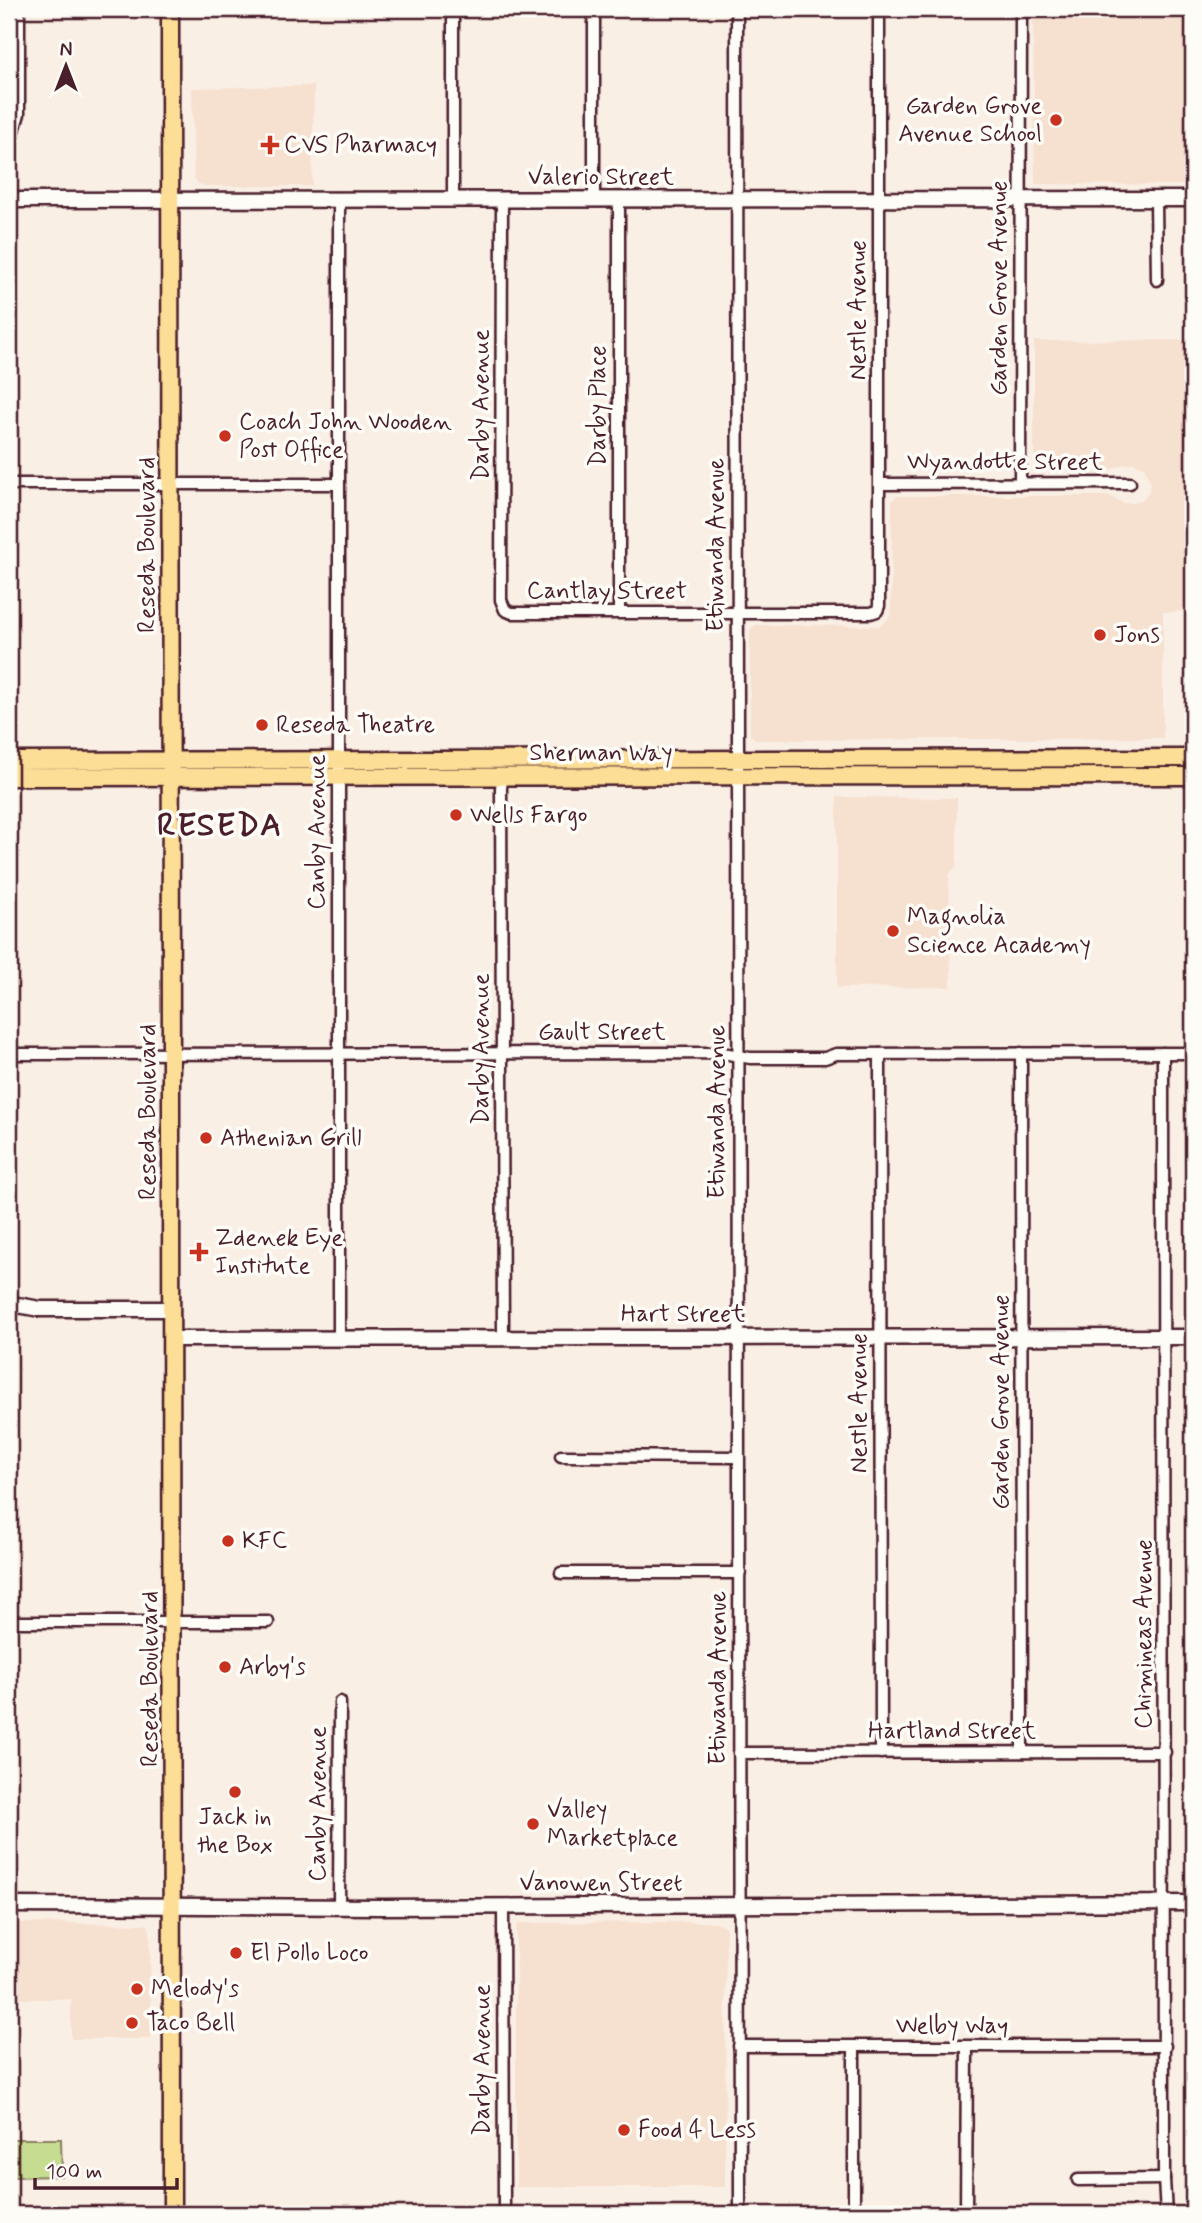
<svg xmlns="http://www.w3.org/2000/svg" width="1202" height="2223" font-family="Mynerve,sans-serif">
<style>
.built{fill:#f6e0d0}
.green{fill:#c5dc91;stroke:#887e5e;stroke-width:2}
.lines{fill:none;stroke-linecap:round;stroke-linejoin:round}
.street-casing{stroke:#4a1f2b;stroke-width:15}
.secondary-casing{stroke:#4a1f2b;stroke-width:19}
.primary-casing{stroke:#4a1f2b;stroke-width:21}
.street{stroke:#fdfcf7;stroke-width:10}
.secondary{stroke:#fdfcf7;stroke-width:14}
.primary{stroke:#fcde96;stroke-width:16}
.poi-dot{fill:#c8321e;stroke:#fdfcf7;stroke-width:2.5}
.labels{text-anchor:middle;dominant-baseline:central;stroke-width:7;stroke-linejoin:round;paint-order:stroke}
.poi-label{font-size:24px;fill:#4a1f2b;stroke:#fdfcf7;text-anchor:start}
.street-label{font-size:24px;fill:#4a1f2b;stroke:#fdfcf7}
.district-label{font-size:32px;font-weight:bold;letter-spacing:2px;fill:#4a1f2b;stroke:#fdfcf7}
</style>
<rect width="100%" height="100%" fill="#faefe5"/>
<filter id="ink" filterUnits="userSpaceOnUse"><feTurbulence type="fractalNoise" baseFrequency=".0143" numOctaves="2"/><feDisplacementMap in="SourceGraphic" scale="14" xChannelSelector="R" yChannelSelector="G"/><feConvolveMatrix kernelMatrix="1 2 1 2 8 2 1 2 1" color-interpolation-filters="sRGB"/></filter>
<g filter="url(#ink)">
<g class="built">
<polygon points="1033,9 1193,9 1193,185 1035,184"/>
<polygon points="314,86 312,186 205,186 197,183 194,178 192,88"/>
<polygon points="1193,340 1193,611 1163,612 1163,738 757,740 750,735 750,630 753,627 756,625 878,626 884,623 891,615 892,501 897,496 1110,496 1123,503 1134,503 1144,499 1149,491 1150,482 1145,468 1134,463 1123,464 1112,469 1038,469 1034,464 1034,341"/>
<polygon points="837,797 957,798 957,865 949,875 951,987 837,988"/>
<polygon points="715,1922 723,1925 726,1929 725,2187 516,2187 516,1929 517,1925 521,1923"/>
<polygon points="9,1923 147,1924 150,1930 151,2039 71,2039 71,1999 9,1999"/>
</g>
<polygon class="green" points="9,2139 61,2139 62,2176 9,2177"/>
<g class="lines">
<defs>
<g id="street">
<polyline points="453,9 453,200"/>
<polyline points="737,9 740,2214"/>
<polyline points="9,147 19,114 19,9"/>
<polyline points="1156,199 1157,280"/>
<polyline points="502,200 501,600 505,610 512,613 871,613 877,611 879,606 879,9"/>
<polyline points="594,200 594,9"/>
<polyline points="619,200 619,612"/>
<polyline points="339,201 339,1337"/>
<polyline points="9,484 338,484"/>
<polyline points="880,484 1130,483"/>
<polyline points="1020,484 1021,9"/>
<polyline points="1021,1053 1022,1752"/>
<polyline points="1163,1053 1164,2179 1166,2214"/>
<polyline points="9,1054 723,1053 750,1058 825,1058 836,1054 1193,1053"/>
<polyline points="880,1054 881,1753"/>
<polyline points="9,1318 14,1310 9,1301"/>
<polyline points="503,1337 501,788 503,774"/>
<polyline points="561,1456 738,1457"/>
<polyline points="561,1573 740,1573"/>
<polyline points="9,1622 268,1622"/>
<polyline points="739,1753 1165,1752"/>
<polyline points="503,1906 504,2214"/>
<polyline points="339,1907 340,1702"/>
<polyline points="739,2046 1165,2046"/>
<polyline points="854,2047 854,2214"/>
<polyline points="1078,2180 1164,2179"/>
<polyline points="966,2214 967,2047"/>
</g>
<g id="secondary">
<polyline points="9,200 1193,199"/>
<polyline points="12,1304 40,1309 171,1309"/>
<polyline points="172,1339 1193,1337"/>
<polyline points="9,1905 382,1907 1193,1903"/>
</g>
<g id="primary">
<polyline points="170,9 172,2214"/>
<polyline points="9,761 1193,758"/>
<polyline points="9,777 1193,776"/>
</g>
</defs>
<use href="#street" class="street-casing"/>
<use href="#secondary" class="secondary-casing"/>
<use href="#primary" class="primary-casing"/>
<use href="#street" class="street"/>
<use href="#secondary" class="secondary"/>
<use href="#primary" class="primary"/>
</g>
</g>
<g class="poi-dot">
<circle cx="1056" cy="120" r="7"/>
<path d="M266.5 134.5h7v7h7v7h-7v7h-7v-7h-7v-7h7z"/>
<circle cx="225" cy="436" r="7"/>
<circle cx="1100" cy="635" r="7"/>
<circle cx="262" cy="725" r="7"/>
<circle cx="456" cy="815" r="7"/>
<circle cx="893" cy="931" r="7"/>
<circle cx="206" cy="1138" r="7"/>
<path d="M195.5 1241.5h7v7h7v7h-7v7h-7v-7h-7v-7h7z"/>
<circle cx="228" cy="1541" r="7"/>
<circle cx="225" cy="1667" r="7"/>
<circle cx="235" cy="1792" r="7"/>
<circle cx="533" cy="1824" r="7"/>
<circle cx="236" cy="1953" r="7"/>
<circle cx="137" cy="1989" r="7"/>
<circle cx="132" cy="2023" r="7"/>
<circle cx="624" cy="2130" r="7"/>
</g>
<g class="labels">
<g class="poi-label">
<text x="1042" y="106" text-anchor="end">Garden Grove<tspan x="1042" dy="28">Avenue School</tspan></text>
<text x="284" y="145">CVS Pharmacy</text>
<text x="239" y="422">Coach John Wooden<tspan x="239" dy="28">Post Office</tspan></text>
<text x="1114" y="635">Jons</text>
<text x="276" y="725">Reseda Theatre</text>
<text x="470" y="815">Wells Fargo</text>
<text x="907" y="917">Magnolia<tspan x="907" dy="28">Science Academy</tspan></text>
<text x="220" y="1138">Athenian Grill</text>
<text x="215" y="1238">Zdenek Eye<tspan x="215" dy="28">Institute</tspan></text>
<text x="242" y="1541">KFC</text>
<text x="239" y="1667">Arby's</text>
<text x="547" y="1810">Valley<tspan x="547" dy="28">Marketplace</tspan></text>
<text x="235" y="1817" text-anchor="middle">Jack in<tspan x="235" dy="28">the Box</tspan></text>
<text x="250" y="1953">El Pollo Loco</text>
<text x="151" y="1989">Melody's</text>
<text x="146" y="2023">Taco Bell</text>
<text x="638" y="2130">Food 4 Less</text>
</g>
<g class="street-label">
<text x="601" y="177">Valerio Street</text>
<text transform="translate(999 288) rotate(-90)">Garden Grove Avenue</text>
<text transform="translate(858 310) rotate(-90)">Nestle Avenue</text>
<text transform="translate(481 405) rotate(-90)">Darby Avenue</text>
<text transform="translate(598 406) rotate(-90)">Darby Place</text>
<text x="1005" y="462">Wyandotte Street</text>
<text transform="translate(147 545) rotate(-90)">Reseda Boulevard</text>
<text transform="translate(716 545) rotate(-90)">Etiwanda Avenue</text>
<text x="607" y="591">Cantlay Street</text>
<text x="601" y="753">Sherman Way</text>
<text transform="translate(317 832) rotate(-90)">Canby Avenue</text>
<text x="602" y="1032">Gault Street</text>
<text transform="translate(481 1049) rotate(-90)">Darby Avenue</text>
<text transform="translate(148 1112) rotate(-90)">Reseda Boulevard</text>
<text transform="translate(717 1112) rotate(-90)">Etiwanda Avenue</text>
<text x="683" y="1314">Hart Street</text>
<text transform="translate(1001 1402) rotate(-90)">Garden Grove Avenue</text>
<text transform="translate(859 1403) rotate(-90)">Nestle Avenue</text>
<text transform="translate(1144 1634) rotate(-90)">Chimineas Avenue</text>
<text transform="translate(718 1678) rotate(-90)">Etiwanda Avenue</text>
<text transform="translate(150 1679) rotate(-90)">Reseda Boulevard</text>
<text x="952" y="1731">Hartland Street</text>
<text transform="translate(318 1804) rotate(-90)">Canby Avenue</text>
<text x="601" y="1883">Vanowen Street</text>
<text x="952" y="2026">Welby Way</text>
<text transform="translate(482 2060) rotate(-90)">Darby Avenue</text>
</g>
<g class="district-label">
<text x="220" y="826">RESEDA</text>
</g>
</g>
<rect width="1202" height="2223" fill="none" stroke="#fdfcf7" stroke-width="35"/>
<rect x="18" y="18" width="1167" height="2188" fill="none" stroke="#4a1f2b" stroke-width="2.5" filter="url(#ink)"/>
<g transform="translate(66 66)" stroke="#fdfcf7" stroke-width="5" paint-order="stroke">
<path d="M0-5L12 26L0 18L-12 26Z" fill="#4a1f2b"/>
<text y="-10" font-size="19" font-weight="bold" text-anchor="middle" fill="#4a1f2b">N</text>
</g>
<path d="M35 2178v10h142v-10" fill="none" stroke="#4a1f2b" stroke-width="3.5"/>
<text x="46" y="2178" font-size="21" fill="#4a1f2b" stroke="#fdfcf7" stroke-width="5" paint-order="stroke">100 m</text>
</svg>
